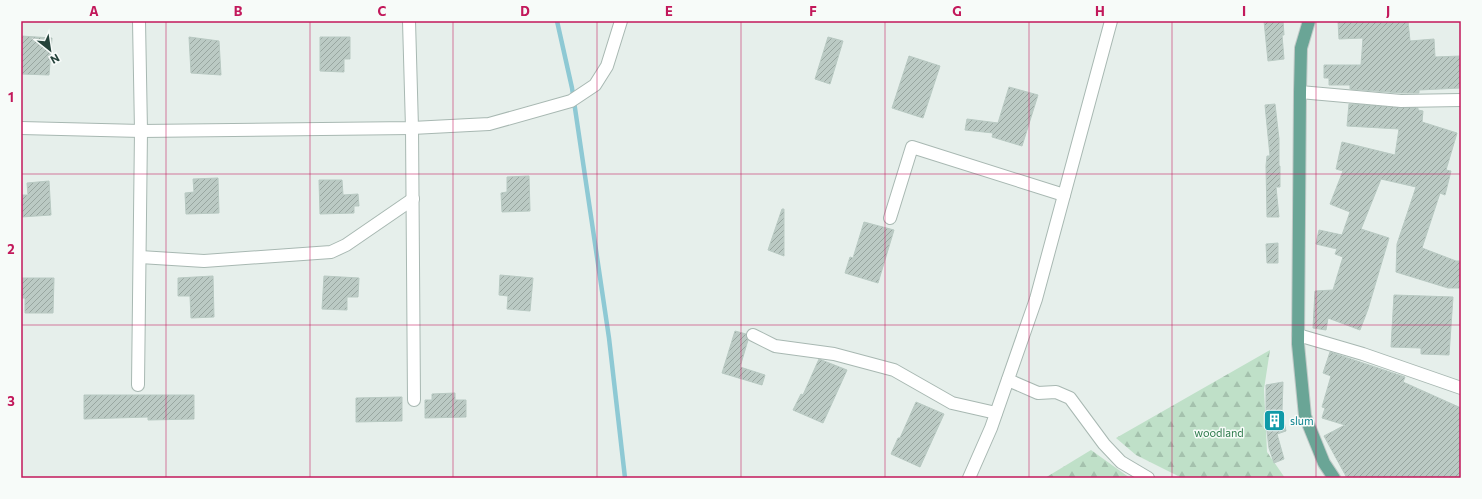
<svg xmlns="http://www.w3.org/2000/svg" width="1482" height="499" font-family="Commissioner,sans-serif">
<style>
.forest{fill:url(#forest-firs)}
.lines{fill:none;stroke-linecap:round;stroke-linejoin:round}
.stream{stroke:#8ec9d4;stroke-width:4.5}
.building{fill:url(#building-hatch);stroke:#b8c9c2}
.minor-casing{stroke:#a8b8b2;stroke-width:14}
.major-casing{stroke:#c2cac8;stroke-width:14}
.minor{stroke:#fff;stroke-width:12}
.major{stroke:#6aa596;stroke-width:12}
.grid{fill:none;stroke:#c2185b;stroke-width:1;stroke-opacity:0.55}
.labels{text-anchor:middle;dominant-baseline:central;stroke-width:3;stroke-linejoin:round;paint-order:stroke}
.culture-label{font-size:11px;fill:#0d838f;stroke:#f7fbf9;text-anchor:start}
.park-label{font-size:11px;fill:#2d7a4b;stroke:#f7fbf9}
.neatline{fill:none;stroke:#c2185b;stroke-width:1.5}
.grid-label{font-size:13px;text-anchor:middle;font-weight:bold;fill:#c2185b}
</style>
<defs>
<pattern id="forest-firs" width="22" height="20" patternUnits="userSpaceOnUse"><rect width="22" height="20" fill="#bfe0c8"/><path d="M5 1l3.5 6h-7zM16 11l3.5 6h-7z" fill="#a4c1ad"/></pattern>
<pattern id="building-hatch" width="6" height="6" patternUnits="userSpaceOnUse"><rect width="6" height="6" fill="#bbcac4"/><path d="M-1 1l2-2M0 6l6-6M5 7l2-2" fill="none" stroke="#98a6a0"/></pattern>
</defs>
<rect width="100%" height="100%" fill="#e6efeb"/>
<g class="forest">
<polygon points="1270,350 1264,389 1267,452 1285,478 1182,478 1136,455 1116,438"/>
<polygon points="1091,450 1130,478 1045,478"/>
</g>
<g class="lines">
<polyline class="stream" points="557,21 572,88 609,338 625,478"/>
</g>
<g class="building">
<polygon points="1264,21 1283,21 1284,35 1282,35 1284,59 1268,61"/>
<polygon points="1338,21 1408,21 1410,41 1434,39 1435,57 1461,56 1461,88 1419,90 1419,93 1401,93 1350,89 1350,85 1329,85 1329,78 1324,78 1324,65 1361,65 1363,38 1339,39"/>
<polygon points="21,36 52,38 49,75 21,74"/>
<polygon points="189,37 219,41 221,75 191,73"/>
<polygon points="320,37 350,37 350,59 344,59 344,72 320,71"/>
<polygon points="828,37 843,41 830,84 815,79"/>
<polygon points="909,56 940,66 923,118 892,108"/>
<polygon points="1009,87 1038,95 1022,146 992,137 993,133 965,130 967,119 998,123"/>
<polygon points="1275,104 1279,139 1279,166 1280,166 1280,187 1276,187 1279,217 1267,217 1266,166 1267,156 1270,156 1265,105"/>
<polygon points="1349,104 1418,108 1418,110 1423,111 1422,122 1457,133 1446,170 1451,171 1445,195 1440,193 1422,248 1456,261 1461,261 1461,288 1448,288 1396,272 1397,244 1416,187 1381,179 1361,229 1389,238 1368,309 1360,330 1328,318 1326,330 1313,328 1315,291 1333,290 1343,257 1335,254 1337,249 1316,244 1319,230 1342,235 1350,212 1330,204 1343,171 1336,169 1342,142 1395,155 1399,129 1347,126"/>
<polygon points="529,176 530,211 502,212 501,193 507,192 507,177"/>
<polygon points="218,178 219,213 186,214 185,193 194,192 193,179"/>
<polygon points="319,180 342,180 343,195 358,194 359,206 354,206 354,213 320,214"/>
<polygon points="49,181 51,215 21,217 21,195 28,195 27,183"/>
<polygon points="782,209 784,209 784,256 768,250"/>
<polygon points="864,222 894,230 878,283 845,273 850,257 853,258"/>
<polygon points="1278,243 1278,263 1267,263 1266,244"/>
<polygon points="500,275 533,278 530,311 507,309 508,296 499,295"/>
<polygon points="213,276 214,317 191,318 190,296 178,296 178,278"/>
<polygon points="324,276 359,278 358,297 347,297 347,310 322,309"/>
<polygon points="21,278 54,278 53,313 25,313 25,298 21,298"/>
<polygon points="1394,295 1453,297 1449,355 1421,354 1421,348 1391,347"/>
<polygon points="735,331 746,334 748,340 740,367 765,375 762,385 722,373"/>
<polygon points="1330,352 1405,377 1403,382 1461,408 1461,473 1458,478 1347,478 1324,436 1345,425 1322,418 1325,408 1322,407 1331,376 1323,373"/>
<polygon points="819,359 847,370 823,423 793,410 801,394 803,395"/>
<polygon points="1283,382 1282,411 1286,431 1277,434 1284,459 1274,463 1269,448 1265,415 1266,414 1266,385"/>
<polygon points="455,393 455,400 466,400 466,417 425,418 425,400 432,400 432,394"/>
<polygon points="84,395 194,395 194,419 148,420 148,417 84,419"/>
<polygon points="402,397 402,421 356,422 356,398"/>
<polygon points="916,402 944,414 920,467 891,454 898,438 900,438"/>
</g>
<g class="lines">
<defs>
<g id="minor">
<polyline points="409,21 412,128 414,400"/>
<polyline points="1300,92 1401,101 1461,100"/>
<polyline points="21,128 141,131 412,128 489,124 571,101 595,85 607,66 621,21"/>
<polyline points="890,218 912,147 1064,195"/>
<polyline points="140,257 204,261 331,252 346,245 413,199"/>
<polyline points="753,335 775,346 834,354 894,370 952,403 996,413"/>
<polyline points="1298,335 1363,354 1461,388"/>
<polyline points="1008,380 1038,393 1056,392 1070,398 1104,444 1121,462 1148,478"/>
<polyline points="138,385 141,131 139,21"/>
<polyline points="969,478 991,428 1036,299 1111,21"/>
</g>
<polyline id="major" points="1309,21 1301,48 1300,92 1298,344 1305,416 1324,463 1334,478"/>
</defs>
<use href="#minor" class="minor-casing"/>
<use href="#major" class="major-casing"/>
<use href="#minor" class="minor"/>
<use href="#major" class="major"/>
</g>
<path class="grid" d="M166,21v457M310,21v457M453,21v457M597,21v457M741,21v457M885,21v457M1029,21v457M1172,21v457M1316,21v457M21,174h1440M21,325h1440"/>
<defs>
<symbol id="building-square" viewBox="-11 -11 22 22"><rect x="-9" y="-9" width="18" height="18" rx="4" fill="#0f9aa8" stroke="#f7fbf9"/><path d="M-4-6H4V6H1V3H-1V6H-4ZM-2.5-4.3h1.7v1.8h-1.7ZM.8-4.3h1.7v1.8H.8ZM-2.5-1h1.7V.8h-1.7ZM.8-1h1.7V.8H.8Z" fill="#fff"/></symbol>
</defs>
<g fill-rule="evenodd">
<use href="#building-square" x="1262" y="408" width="25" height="25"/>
</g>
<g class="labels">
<g class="culture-label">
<text x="1290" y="420">slum</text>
</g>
<g class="park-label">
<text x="1219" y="432">woodland</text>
</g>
</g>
<rect width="1482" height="499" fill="none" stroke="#f7fbf9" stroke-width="44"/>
<g transform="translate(50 50) rotate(150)" stroke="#f7fbf9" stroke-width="3" paint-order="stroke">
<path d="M0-3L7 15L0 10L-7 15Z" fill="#24423a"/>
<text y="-6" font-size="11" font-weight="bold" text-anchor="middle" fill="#24423a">N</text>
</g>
<rect x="22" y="22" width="1438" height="455" class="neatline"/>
<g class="grid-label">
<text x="94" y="16">A</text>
<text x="238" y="16">B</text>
<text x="382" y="16">C</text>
<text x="525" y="16">D</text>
<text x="669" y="16">E</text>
<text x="813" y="16">F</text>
<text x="957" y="16">G</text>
<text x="1100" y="16">H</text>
<text x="1244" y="16">I</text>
<text x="1388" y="16">J</text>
<text x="11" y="102">1</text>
<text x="11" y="254">2</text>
<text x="11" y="406">3</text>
</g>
</svg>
